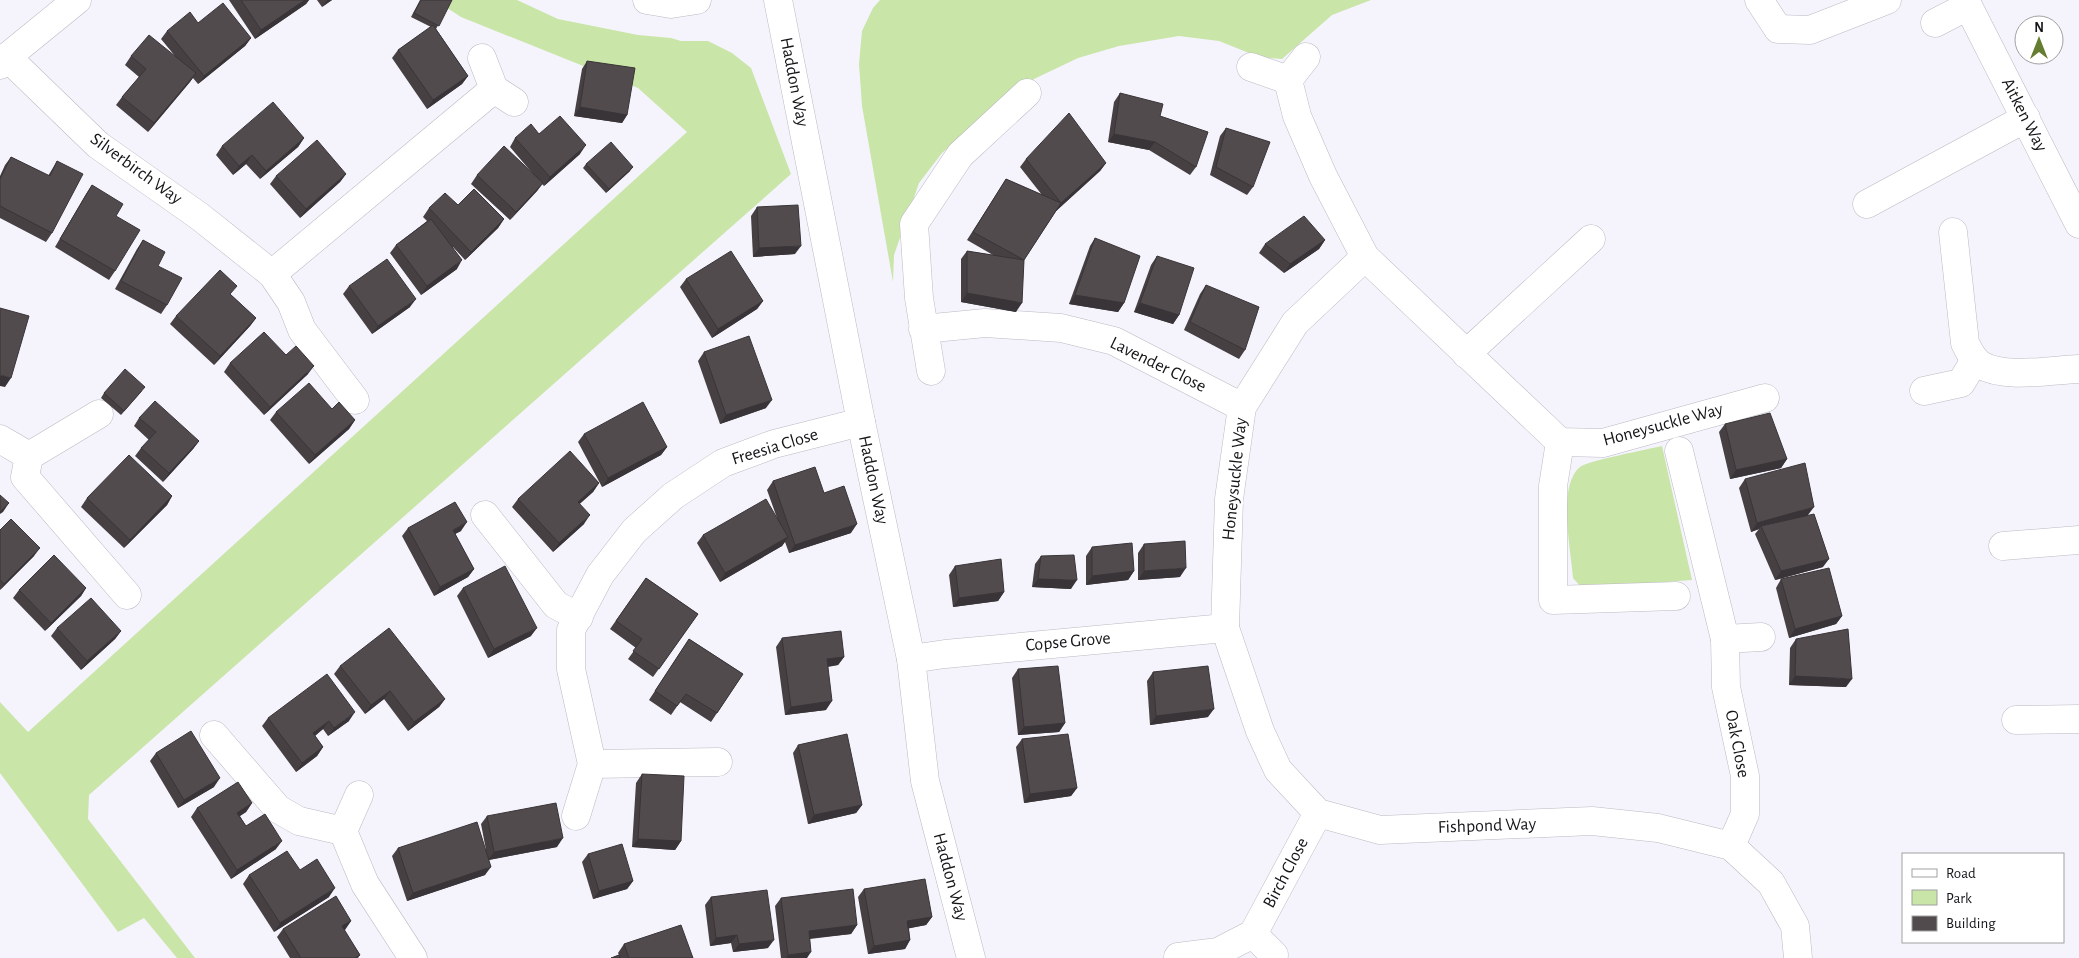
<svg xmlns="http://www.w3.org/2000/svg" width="2079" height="958" font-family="'Alegreya Sans',sans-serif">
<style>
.green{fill:#c9e5a8}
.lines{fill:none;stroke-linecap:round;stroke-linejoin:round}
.minor-casing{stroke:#bbbac2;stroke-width:29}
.minor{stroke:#fff;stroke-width:28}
.wall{fill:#474043}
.shaded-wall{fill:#393437}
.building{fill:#524b4e;stroke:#393437}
.labels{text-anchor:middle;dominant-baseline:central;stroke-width:5;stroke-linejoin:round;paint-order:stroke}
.street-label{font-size:18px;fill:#151417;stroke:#fff}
</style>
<rect width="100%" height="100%" fill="#f5f4fd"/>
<g class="green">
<polygon points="435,0 517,0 558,19 638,35 671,38 681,41 708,41 732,53 751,68 791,174 89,795 88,819 195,958 177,958 144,918 118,932 0,773 0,702 28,732 687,132 638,88 461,17"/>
<polygon points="880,0 1371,0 1332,15 1282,59 1259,57 1219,41 1179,36 1119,46 1078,58 1034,79 981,120 942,153 919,183 894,255 893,282 862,106 859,64 862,31 873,8"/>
<path d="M1662,446l30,134 -110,8 -9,-10c-2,-28 -16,-93 7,-111 7,-6 69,-18 82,-21z"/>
</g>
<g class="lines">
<defs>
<g id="minor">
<polyline points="647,0 671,4 697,0"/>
<polyline points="778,0 861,422 911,659 925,781 971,958"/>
<polyline points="1759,0 1778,29 1810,30 1887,0"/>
<polyline points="1965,0 2079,224"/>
<polyline points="1935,23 1968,6"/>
<polyline points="7,57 98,145 199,216 272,274 291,302 302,330 355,400"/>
<polyline points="482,58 494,89 514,102"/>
<polyline points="0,65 7,57 77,0"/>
<polyline points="1251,67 1288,80 1306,57"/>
<polyline points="1288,80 1297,116 1323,176 1365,257 1560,442 1603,443 1765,398"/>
<polyline points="1867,204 2026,118"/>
<path d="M1953,232l12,111c4,8 8,17 16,22 24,14 70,5 98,4"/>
<polyline points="1365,257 1295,323 1242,407 1229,499 1225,628 1260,731 1278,770 1318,813 1380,830 1592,821 1658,828 1731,846 1771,883 1795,926 1798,958"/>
<polyline points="272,274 494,89"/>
<polyline points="923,329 985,323 1061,328 1114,341 1242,407"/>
<polyline points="1466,354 1591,239"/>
<polyline points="931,371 919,298 914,224 960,155 1027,93"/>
<polyline points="1924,391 1961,383 1975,360"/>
<polyline points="99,414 29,456 25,477 127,595"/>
<polyline points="0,439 29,456"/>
<polyline points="1560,442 1553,486 1553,600 1676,596"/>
<polyline points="1679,451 1725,639 1726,687 1745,776 1745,814 1731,846"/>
<polyline points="485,515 556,605 579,617"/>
<polyline points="2003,546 2079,540"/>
<polyline points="1725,639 1761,637"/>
<polyline points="911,659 945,654 1225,628"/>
<polyline points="2016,720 2079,719"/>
<polyline points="214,735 278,809 299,821 343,831"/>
<polyline points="592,764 718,762"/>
<polyline points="359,795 343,831 365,884 413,958"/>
<polyline points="576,816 592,764 571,669 571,630 600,575 634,531 673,496 723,463 774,444 861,422"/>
<polyline points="1253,934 1274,955"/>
<polyline points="1178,957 1218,952 1253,934 1318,813"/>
</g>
</defs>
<use href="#minor" class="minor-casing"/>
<use href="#minor" class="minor"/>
</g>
<g class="wall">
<polygon points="229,0 309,0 306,4 255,39"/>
<polygon points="317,0 332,0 322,7"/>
<polygon points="420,0 452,0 436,29 468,76 462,84 427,109 392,58 398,50 431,27 411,17"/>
<polygon points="198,23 251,38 245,46 198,84 193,78 148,132 116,105 122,97 139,77 125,65 131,56 175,56 161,39 167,31"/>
<polygon points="587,61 627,115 622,123 574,116 582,69"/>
<polygon points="1120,93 1160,116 1196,167 1190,175 1149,150 1108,142 1114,102"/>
<polygon points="1226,128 1253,187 1247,195 1210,175 1220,136"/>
<polygon points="539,134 580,154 544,186 542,184 537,191 510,220 471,184 477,175 533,174 510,147 515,138"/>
<polygon points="304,138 298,147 260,179 246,164 233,175 216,155 222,146"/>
<polygon points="11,157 48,176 57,161 52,233 46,242 0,218 0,176 5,165"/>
<polygon points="1026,159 1106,163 1100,171 1056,211 1024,260 1016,312 961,302 961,259 967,251 993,255 967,240 1006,179 1042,195 1020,167"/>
<polygon points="586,164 630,171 606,193 583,168"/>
<polygon points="346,174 340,182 300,218 270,184 276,176"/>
<polygon points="92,185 116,216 115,271 109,280 55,247 86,194"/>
<polygon points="458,205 504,219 498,228 465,260 453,247 457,269 421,295 390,253 396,245 427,221 423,217 429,208"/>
<polygon points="757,207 795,254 753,257 751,216"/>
<polygon points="1095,238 1124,303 1118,312 1069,304 1090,246"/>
<polygon points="143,240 158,266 167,305 161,314 115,289 137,249"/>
<polygon points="1325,240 1319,249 1284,273 1259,253 1265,244"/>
<polygon points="1157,256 1179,315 1173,324 1134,312 1151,265"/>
<polygon points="686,279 763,301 757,309 712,338 680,287"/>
<polygon points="1206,285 1245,350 1239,359 1184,330 1200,294"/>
<polygon points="349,286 410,307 372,334 343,294"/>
<polygon points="231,295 256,318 250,326 214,365 170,324 176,316"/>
<polygon points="704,352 766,408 720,424 698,361"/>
<polygon points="286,355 308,374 264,415 224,372 230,363"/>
<polygon points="142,391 121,415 101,398 104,393"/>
<polygon points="332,409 355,420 349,429 309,464 270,420 276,412"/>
<polygon points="139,418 199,441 193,449 163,482 135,456 141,448 149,440 134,426"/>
<polygon points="1725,424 1787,459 1781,468 1730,479 1719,432"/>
<polygon points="584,434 667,447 661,455 602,487 578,442"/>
<polygon points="1745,479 1808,515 1823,567 1775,580 1755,534 1759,529 1751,532 1739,488"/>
<polygon points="773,481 824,493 851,533 789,553 785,542 782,546 720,582 697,543 703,535 777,518 767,490"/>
<polygon points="599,483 593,492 579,504 584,524 553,552 512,507 518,499"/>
<polygon points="172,496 167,505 124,548 81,507 87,498"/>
<polygon points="408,528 461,531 455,534 474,569 468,577 434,596 402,536"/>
<polygon points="0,530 34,556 0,590"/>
<polygon points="1144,544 1180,577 1138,580 1138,553"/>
<polygon points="1092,547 1134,571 1128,580 1086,585 1086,556"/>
<polygon points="1041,556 1071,589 1032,587 1035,564"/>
<polygon points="955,566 1004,592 998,601 953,607 949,575"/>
<polygon points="646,578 698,614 653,677 628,659 636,648 610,629"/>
<polygon points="1781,579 1842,616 1836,624 1789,638 1776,588"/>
<polygon points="86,588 81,596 45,631 13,598 19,590"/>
<polygon points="463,588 531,636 488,658 457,596"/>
<polygon points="57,628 121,631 115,639 81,670 51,636"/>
<polygon points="782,638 844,657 838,665 828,667 826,710 785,715 776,647"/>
<polygon points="689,639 743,674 711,722 680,702 671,715 649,700"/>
<polygon points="1796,639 1846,687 1789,685 1790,648"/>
<polygon points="340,666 445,699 439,707 408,731 384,699 365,714 334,674"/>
<polygon points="1018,669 1065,723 1059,732 1018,735 1012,678"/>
<polygon points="1153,672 1208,717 1150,725 1147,681"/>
<polygon points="268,718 349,721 328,736 323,729 315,736 323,747 317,756 296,772 262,726"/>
<polygon points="1022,739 1077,788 1071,796 1024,803 1016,747"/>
<polygon points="798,745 862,805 856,813 808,824 793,753"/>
<polygon points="156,753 214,787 178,808 150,761"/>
<polygon points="642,774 681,841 675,850 632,847 636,783"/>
<polygon points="252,803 246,812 240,816 246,826 276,849 231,879 191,817 197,808"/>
<polygon points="487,816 557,847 489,860 485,875 407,901 392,856 398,848 486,850 481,824"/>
<polygon points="588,854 633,881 627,889 593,899 582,862"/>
<polygon points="300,870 329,897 274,932 243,884 249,875"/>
<polygon points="864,889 932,917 926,925 909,928 910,940 905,949 868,954 858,897"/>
<polygon points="711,897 768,948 733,952 731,943 710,946 705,905"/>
<polygon points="781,898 857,925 851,934 810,939 807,958 781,958 775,906"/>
<polygon points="351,921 344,930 360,955 358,958 290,958 277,937 283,929"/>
<polygon points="624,944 693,958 611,958 619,955 618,953"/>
</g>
<g class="shaded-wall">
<polygon points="305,0 309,0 306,4 255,39 261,30"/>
<polygon points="327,0 332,0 322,7"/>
<polygon points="251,38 245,46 198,84 204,76"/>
<polygon points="196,73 190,82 148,132 154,123"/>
<polygon points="468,76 462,84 427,109 433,100"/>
<polygon points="580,107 627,115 622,123 574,116"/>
<polygon points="1114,134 1155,142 1149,150 1108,142"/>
<polygon points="304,138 298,147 260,179 266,171"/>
<polygon points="586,145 580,154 544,186 550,177"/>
<polygon points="252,155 246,164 233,175 239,166"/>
<polygon points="1106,163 1100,171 1055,212 1061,203"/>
<polygon points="633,167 630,171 606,193 609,189"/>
<polygon points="346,174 340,182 300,218 306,209"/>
<polygon points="543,183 537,191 510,220 516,212"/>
<polygon points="504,219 498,228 465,260 471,252"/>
<polygon points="1325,240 1319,249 1284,273 1290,264"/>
<polygon points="801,246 795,254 753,257 759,248"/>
<polygon points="462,260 457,269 421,295 427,286"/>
<polygon points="967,293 1022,303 1016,312 961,302"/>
<polygon points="1075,295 1124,303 1118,312 1069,304"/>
<polygon points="416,299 410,307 372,334 378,326"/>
<polygon points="763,301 757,309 712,338 718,329"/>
<polygon points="1140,303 1179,315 1173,324 1134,312"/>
<polygon points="256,318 250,326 214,365 220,356"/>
<polygon points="314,366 308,374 264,415 270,407"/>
<polygon points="0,375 11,378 5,387 0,386"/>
<polygon points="772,400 766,408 720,424 726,415"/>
<polygon points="355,420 349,429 309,464 315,455"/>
<polygon points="199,441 193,449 163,482 169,473"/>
<polygon points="667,447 661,455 602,487 608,478"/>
<polygon points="1787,459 1781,468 1730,479 1736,470"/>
<polygon points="599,483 593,492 572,511 578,502"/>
<polygon points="172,496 167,505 124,548 130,540"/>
<polygon points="9,503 3,512 0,514 0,512"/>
<polygon points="1814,507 1808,515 1761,526 1759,529 1751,532 1757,523"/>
<polygon points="590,515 584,524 553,552 559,543"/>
<polygon points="467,522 461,531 447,538 453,530"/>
<polygon points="857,524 851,533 789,553 795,545"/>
<polygon points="788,537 782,546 720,582 725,573"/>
<polygon points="40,548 34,556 0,590 4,584"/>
<polygon points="1829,559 1823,567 1775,580 1781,571"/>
<polygon points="1186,568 1180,577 1138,580 1144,571"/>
<polygon points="474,569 468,577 434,596 440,587"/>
<polygon points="1134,571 1128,580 1086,585 1092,576"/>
<polygon points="1038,579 1077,580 1071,589 1032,587"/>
<polygon points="86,588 81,596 45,631 51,623"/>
<polygon points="1004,592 998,601 953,607 959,598"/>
<polygon points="1842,616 1836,624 1789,638 1795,629"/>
<polygon points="537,628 531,636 488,658 494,649"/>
<polygon points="121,631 115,639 81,670 87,661"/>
<polygon points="844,657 838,665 821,667 827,659"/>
<polygon points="1795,676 1852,679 1846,687 1789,685"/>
<polygon points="390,691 384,699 365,714 371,705"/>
<polygon points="445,699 439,707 408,731 414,722"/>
<polygon points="832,701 826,710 785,715 791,707"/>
<polygon points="1214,709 1208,717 1150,725 1156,716"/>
<polygon points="355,712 349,721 328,736 334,728"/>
<polygon points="329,721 323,729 307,742 313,733"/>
<polygon points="1065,723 1059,732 1018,735 1024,727"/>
<polygon points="323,747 317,756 296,772 302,763"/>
<polygon points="220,778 214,787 178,808 184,800"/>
<polygon points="1077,788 1071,796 1024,803 1030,794"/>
<polygon points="252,803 246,812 232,821 237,813"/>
<polygon points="862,805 856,813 808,824 814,815"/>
<polygon points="563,838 557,847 488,860 494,852"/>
<polygon points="638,839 681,841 675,850 632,847"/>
<polygon points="282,841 276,849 231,879 237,870"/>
<polygon points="491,867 485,875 407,901 413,893"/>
<polygon points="633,881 627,889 593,899 599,891"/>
<polygon points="335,888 329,897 274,932 280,923"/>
<polygon points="932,917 926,925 901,930 907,921"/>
<polygon points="351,921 345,930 336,935 342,926"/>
<polygon points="857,925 851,934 803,939 809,931"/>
<polygon points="737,935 731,943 710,946 716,938"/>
<polygon points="774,940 768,948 733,952 739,944"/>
<polygon points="910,940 905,949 868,954 874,946"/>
<polygon points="811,952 807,958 786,958 788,955"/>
</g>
<g class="building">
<polygon points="241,0 305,0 261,30"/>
<polygon points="421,0 452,0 439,26 414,13"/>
<polygon points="223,3 251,38 204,76 167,31 190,12 198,23"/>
<polygon points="433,25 468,76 433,100 398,50"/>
<polygon points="149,35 196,73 154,123 122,97 146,69 131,56"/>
<polygon points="587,61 635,68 627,115 580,107"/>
<polygon points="1120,93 1163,104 1160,116 1208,132 1196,167 1155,142 1114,134"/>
<polygon points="273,102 304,138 266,171 252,155 239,166 222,146"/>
<polygon points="1069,113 1106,163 1061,203 1024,260 973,232 1006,179 1061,203 1026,159"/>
<polygon points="560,116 586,145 550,177 515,138 531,124 539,134"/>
<polygon points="1226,128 1270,142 1253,187 1216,167"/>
<polygon points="317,140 346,174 306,209 276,176"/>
<polygon points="611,142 633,167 609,189 586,164"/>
<polygon points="504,146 543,183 516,212 477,175"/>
<polygon points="11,157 50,176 57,161 83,174 52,233 0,206 0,179"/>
<polygon points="92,185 123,204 116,216 140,230 115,271 60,239"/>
<polygon points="474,189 504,219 471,252 429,208 445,193 458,205"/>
<polygon points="798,205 801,246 759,248 757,207"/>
<polygon points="1304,216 1325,240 1290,264 1265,244"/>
<polygon points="431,219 462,260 427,286 396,245"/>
<polygon points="1095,238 1140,256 1124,303 1075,295"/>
<polygon points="143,240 165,252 158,266 182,278 167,305 121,281"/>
<polygon points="731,251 763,301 718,329 686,279"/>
<polygon points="967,251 1024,260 1022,303 967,293"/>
<polygon points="1157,256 1194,268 1179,315 1140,303"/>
<polygon points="387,259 416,299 378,326 349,286"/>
<polygon points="220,270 237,286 230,294 256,318 220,356 176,316"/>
<polygon points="1206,285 1259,307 1245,350 1190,322"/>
<polygon points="0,308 29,316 11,378 0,375"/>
<polygon points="264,332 286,355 296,346 314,366 270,407 230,363"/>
<polygon points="749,336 772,400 726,415 704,352"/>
<polygon points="125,369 145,387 124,411 104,393"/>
<polygon points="309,383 332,409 339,402 355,420 315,455 276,412"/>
<polygon points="155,401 199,441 169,473 141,448 156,432 139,418"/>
<polygon points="643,402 667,447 608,478 584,434"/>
<polygon points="1770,413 1787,459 1736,470 1725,424"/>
<polygon points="570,451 599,483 578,502 590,515 559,543 518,499"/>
<polygon points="129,455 172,496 130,540 87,498"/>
<polygon points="1805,463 1814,507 1757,523 1745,479"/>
<polygon points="815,467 824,493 844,486 857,524 795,545 773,481"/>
<polygon points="0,495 9,503 0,512"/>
<polygon points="766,499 788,537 725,573 703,535"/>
<polygon points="455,502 467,522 453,530 474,569 440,587 408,528"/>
<polygon points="1814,514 1829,559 1781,571 1761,526"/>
<polygon points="11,519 40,548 4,584 0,580 0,530"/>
<polygon points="1185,541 1186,568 1144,571 1144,544"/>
<polygon points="1132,543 1134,571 1092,576 1092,547"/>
<polygon points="54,555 86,588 51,623 19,590"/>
<polygon points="1074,555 1077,580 1038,579 1041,556"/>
<polygon points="1001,559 1004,592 959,598 955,566"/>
<polygon points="505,566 537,628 494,649 463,588"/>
<polygon points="1829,568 1842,616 1795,629 1781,579"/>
<polygon points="646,578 698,614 659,669 633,651 642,639 616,621"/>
<polygon points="91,598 121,631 87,661 57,628"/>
<polygon points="389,628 445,699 414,722 390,691 371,705 340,666"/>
<polygon points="1848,629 1852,679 1795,676 1796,639"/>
<polygon points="841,631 844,657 827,659 832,701 791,707 782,638"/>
<polygon points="689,639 743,674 717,713 686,694 677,706 655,691"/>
<polygon points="1058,666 1065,723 1024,727 1018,669"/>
<polygon points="1208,666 1214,709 1156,716 1153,672"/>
<polygon points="327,674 355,712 334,728 329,721 313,733 323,747 302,763 268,718"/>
<polygon points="191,731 220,778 184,800 156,753"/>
<polygon points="847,734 862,805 814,815 798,745"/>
<polygon points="1068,734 1077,788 1030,794 1022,739"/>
<polygon points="642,774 684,776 681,841 638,839"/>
<polygon points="238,782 252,803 237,813 246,826 265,814 282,841 237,870 197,808"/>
<polygon points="556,803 563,838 494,852 487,816"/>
<polygon points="477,822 491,867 413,893 398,848"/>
<polygon points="622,844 633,881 599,891 588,854"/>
<polygon points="287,851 300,870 317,859 335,888 280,923 249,875"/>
<polygon points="925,879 932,917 907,921 910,940 874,946 864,889"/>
<polygon points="853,889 857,925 809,931 811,952 788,955 781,898"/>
<polygon points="767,890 774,940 739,944 737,935 716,938 711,897"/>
<polygon points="336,896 351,921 342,926 360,955 355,958 301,958 283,929"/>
<polygon points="681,925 693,958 629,958 624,944"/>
<polygon points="619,955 620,958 611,958"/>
</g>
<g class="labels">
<g class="street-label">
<text transform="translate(794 82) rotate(79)">Haddon Way</text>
<text transform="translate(2024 115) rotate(63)">Aitken Way</text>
<text transform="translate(136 169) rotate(36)">Silverbirch Way</text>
<text transform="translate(1158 365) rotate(26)">Lavender Close</text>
<text transform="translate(1663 425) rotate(-15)">Honeysuckle Way</text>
<text transform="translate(775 447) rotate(-17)">Freesia Close</text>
<text transform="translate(1235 479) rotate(-84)">Honeysuckle Way</text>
<text transform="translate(873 480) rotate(78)">Haddon Way</text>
<text transform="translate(1068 642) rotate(-5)">Copse Grove</text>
<text transform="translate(1737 744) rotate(79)">Oak Close</text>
<text transform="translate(1487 826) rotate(-2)">Fishpond Way</text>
<text transform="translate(1286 873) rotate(-62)">Birch Close</text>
<text transform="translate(950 877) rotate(75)">Haddon Way</text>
</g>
</g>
<rect x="1902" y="853" width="162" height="90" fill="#ffffff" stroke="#a1a1a2"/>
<rect x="1912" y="869" width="25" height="8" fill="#ffffff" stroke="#a1a1a2"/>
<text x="1946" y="878" font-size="15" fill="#151417">Road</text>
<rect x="1912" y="890" width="25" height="15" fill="#c9e5a8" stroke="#a1a1a2"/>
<text x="1946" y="903" font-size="15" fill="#151417">Park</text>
<rect x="1912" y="916" width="25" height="15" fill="#524b4e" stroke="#a1a1a2"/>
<text x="1946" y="928" font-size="15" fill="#151417">Building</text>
<g transform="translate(2039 40)"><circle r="24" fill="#ffffff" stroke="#a1a1a2"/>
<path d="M0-4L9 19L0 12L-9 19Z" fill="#657d30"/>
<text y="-8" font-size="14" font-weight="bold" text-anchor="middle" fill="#151417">N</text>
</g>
</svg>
